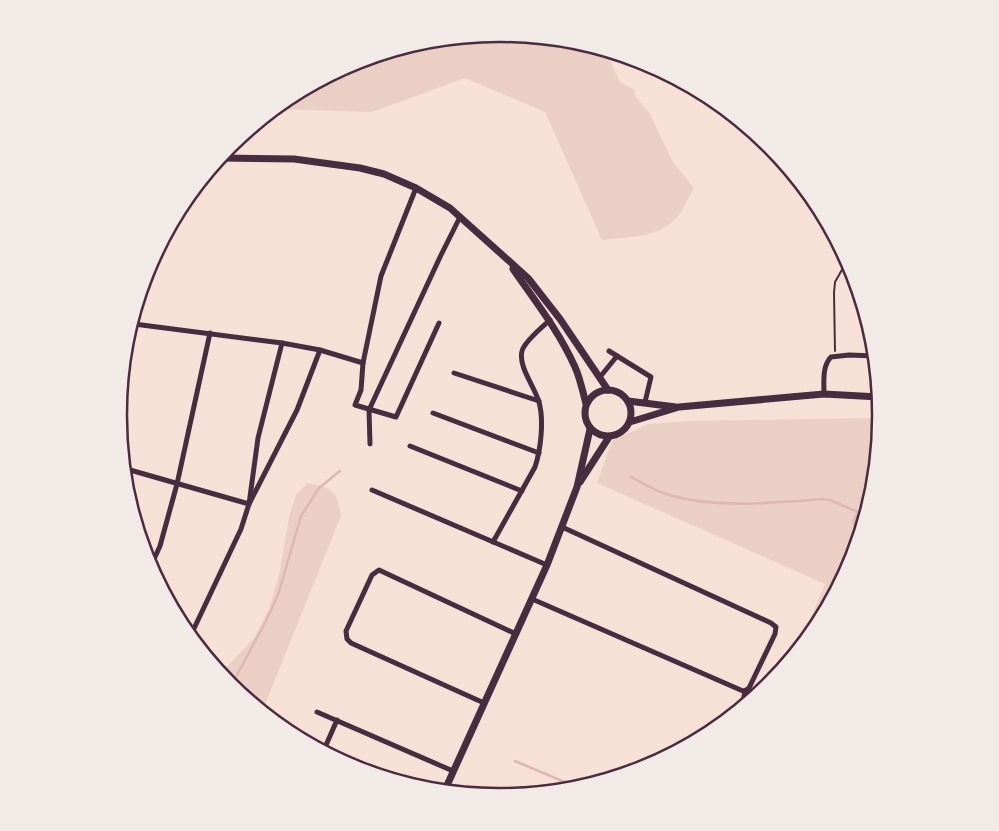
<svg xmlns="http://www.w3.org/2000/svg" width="999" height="831" font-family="'Space Grotesk',sans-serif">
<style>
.green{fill:#ebcfc5}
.water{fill:#dcb8b0}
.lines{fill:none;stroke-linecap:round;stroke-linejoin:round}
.stream{stroke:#dcb8b0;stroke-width:2.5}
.path{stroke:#4a2c40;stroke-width:2}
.minor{stroke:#4a2c40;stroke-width:5}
.tertiary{stroke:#4a2c40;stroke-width:7}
.rim{fill:none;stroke:#4a2c40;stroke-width:2.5}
</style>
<rect width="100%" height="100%" fill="#f7e1d7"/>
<g class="green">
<path d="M500,34l74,7 31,9 15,32 15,8v6l15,18 23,48 21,26c-5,8 -9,19 -15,27 -18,23 -50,22 -77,25l-57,-128 -80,-34 -93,34 -97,-3 13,-11 66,-35 71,-22z"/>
<path d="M881,418l-7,72 -6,20 -6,1 -8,17 6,7c-11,36 -30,77 -54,106l-4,-3 23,-54 -228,-101 15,-42 36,-17 41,-3z"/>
<path d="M308,483c25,4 29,8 33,33l-79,196 -33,-27 -9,-11 34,-36 15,-29 10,-34 10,-58 7,-22z"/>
</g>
<polygon class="water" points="868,510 860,535 854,528 852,523 855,514 862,511"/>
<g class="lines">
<g class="stream">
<path d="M631,477c12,6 23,13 35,17 48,15 107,9 157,5l7,1 30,13"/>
<polyline points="231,686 265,623 278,595 301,516 319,488 340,471"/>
<polyline points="515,761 579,788"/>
</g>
<polyline class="path" points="835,351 834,293 835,282 847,261"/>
<g class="minor">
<polyline points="416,188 381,276 363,363 361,390 355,405 396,417 439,323"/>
<polyline points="134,324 282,343 320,350 363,363"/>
<polyline points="609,351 651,377 645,402"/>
<polyline points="454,373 539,401"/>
<polyline points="600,377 617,356"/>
<path d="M824,394c0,-12 -2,-28 7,-37l18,-2 26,1"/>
<polyline points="433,413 539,453"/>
<polyline points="370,444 369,410 441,255 460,217"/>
<polyline points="410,446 522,491"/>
<polyline points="123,468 249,504 258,438 282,343"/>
<polyline points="372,490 547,565"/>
<path d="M493,542l42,-75c6,-18 9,-47 4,-65 -4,-15 -21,-35 -17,-51 2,-9 20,-24 28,-31"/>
<polyline points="150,568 160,546 177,484 210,333"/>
<polyline points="532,599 743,691 746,690 749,688 775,634 776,627 771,623 562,527"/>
<polyline points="190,637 241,529 249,504 297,410 320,350"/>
<polyline points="748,689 753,699"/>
<polyline points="484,703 351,643 347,639 346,631 372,575 379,570 516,634"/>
<polyline points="742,708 745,691"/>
<polyline points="317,712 453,771"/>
<polyline points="323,752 337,720"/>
</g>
<g class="tertiary">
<polyline points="219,158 294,159 360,168 384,174 416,188 450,208 528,278 560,319 608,390"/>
<path d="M513,269c22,32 46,62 62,98 5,11 8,25 11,37"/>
<circle cx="608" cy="413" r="23"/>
<polyline points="628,401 676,407"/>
<polyline points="119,407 137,303"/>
<polyline points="630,422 679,407 824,394 879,397"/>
<polyline points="580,482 609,437"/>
<polyline points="444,792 547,565 577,487 590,429"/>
</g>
</g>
<path d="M0 0H999V831H0ZM499 42H500A372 372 0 0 1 872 414V416A372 372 0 0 1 500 788H499A372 372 0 0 1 127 416V414A372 372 0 0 1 499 42Z" fill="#f1eae7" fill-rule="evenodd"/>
<path class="rim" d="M499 42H500A372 372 0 0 1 872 414V416A372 372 0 0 1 500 788H499A372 372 0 0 1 127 416V414A372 372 0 0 1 499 42Z"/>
</svg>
